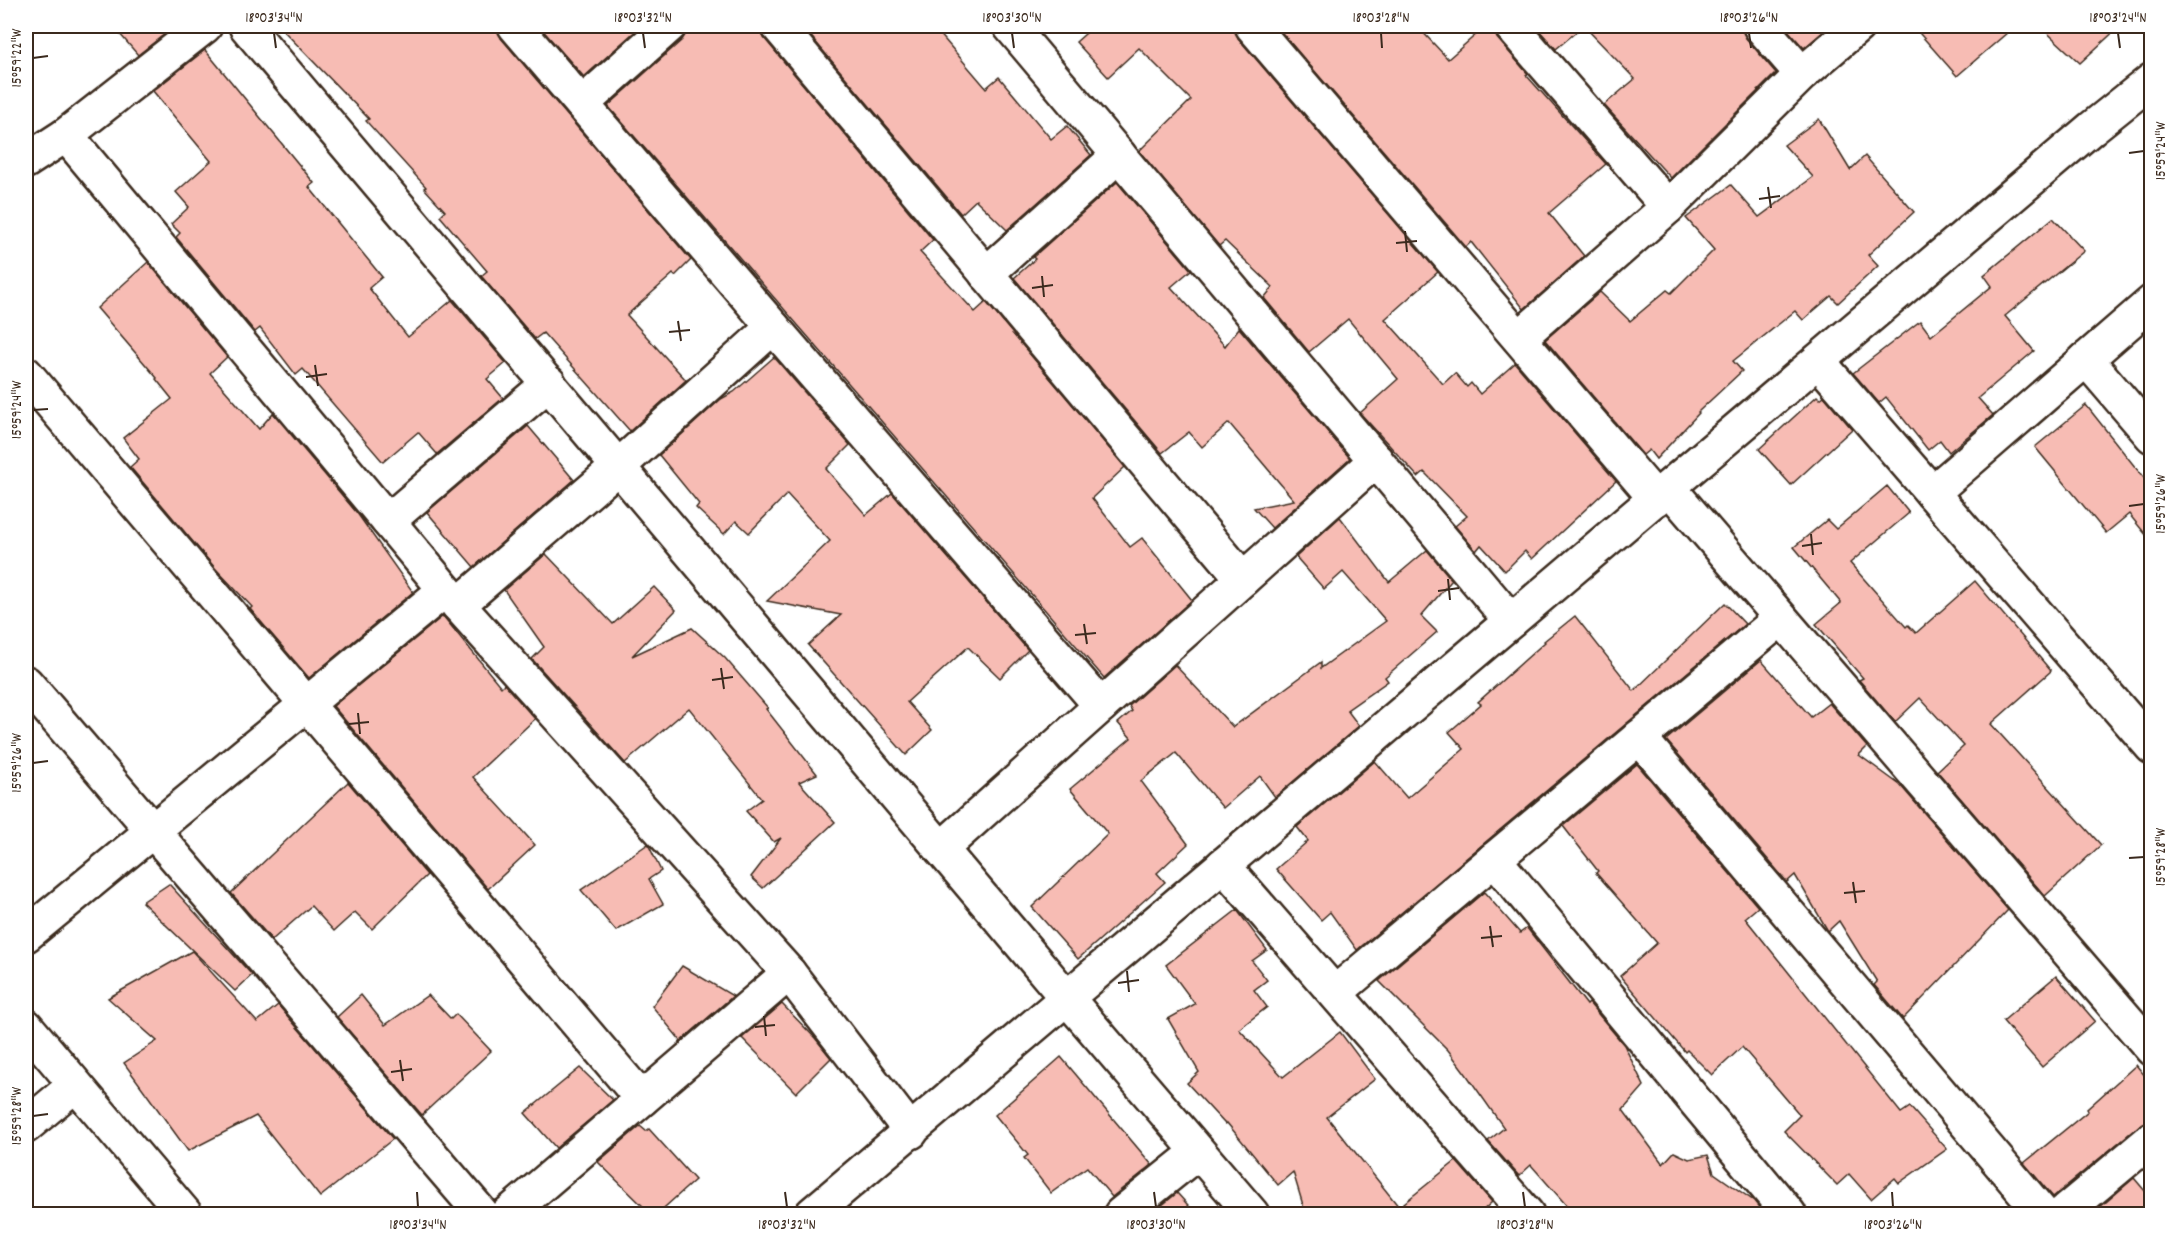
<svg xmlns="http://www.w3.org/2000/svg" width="2177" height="1240" font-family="Dekko,sans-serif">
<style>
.building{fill:#f7bcb4;stroke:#3b2a1e;stroke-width:1.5}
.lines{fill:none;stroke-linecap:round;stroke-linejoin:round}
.minor-casing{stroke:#3b2a1e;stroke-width:38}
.minor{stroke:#fff;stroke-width:33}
.ticks{fill:none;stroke:#3b2a1e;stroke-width:2}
.neatline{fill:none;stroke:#3b2a1e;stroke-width:2}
.ticks-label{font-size:15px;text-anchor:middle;fill:#3b2a1e}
</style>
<rect width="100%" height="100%" fill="#fff"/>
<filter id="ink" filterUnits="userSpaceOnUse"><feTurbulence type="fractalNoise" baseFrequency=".0167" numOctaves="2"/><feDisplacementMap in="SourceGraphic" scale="12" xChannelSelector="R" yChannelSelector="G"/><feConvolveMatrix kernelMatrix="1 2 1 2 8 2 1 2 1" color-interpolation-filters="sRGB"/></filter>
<g filter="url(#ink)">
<g class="building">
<polygon points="113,26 175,26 138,55"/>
<polygon points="279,26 497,26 501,38 691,260 675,276 673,274 627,315 686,380 630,431 543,333 535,339 481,276 487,271 440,216 445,211 424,188 426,187 366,121 369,119"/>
<polygon points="539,26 641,26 584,77"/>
<polygon points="687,26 760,26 764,38 933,240 920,252 975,312 986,302 1125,467 1092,498 1130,547 1142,538 1192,600 1104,678 608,106 682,40 687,32"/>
<polygon points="802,26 933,26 986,88 999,77 1051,139 1067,126 1091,155 1007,230 976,200 961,214"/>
<polygon points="1094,26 1234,26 1238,38 1438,272 1385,319 1443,384 1455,373 1467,387 1471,383 1480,394 1515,363 1616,481 1532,559 1525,551 1505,571 1481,545 1476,551 1455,526 1467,516 1424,472 1418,477 1360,413 1398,379 1348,319 1309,352 1264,298 1273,287 1225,241 1219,246 1139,151 1191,100 1139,48 1108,77 1076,42"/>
<polygon points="1276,26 1417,26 1448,59 1486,26 1493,26 1497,38 1528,74 1526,75 1606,164 1549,213 1584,256 1524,309 1471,242 1466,247"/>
<polygon points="1535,26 1583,26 1556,49"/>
<polygon points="1584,26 1742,26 1746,38 1776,73 1671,178 1604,105 1635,79"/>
<polygon points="1784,26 1830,26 1804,48"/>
<polygon points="1913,26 2015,26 1957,76"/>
<polygon points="2040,26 2120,26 2080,63"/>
<polygon points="205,50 314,183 309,187 382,277 369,288 408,337 452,300 506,363 487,379 503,398 437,454 418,432 383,462 303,369 296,375 260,328 255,332 176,237 180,233 171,224 189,207 176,192 211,161 153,91"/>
<polygon points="1819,119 1850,170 1865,156 1914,212 1868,255 1878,266 1838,303 1831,296 1803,320 1795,311 1733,361 1742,371 1698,412 1699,413 1656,459 1649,450 1643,455 1545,340 1600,292 1630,321 1667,290 1671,293 1714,250 1686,218 1731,185 1759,217 1813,177 1784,145"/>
<polygon points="1117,182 1191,270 1171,287 1225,346 1239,328 1350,458 1272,528 1254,508 1294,500 1229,423 1202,447 1189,432 1162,453 1014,278 1035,259 1033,257"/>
<polygon points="2053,218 2084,251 2005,316 2034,351 1978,398 1993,415 1949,452 1940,440 1928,450 1886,397 1879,403 1853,373 1920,321 1931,336 1992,286 1984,275"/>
<polygon points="148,262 227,357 210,373 259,429 273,413 357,513 413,592 309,678 250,609 252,607 215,568 130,467 139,459 123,438 172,399 156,379 157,378 97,308"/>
<polygon points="774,357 850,445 826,469 866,515 892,493 1028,650 1000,678 968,647 907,702 932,730 906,755 808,645 841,615 767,601 830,541 787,494 749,533 736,521 724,534 696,508 699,504 659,455 721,399 734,392"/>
<polygon points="1817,396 1820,399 1824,396 1852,429 1791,485 1759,449"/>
<polygon points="2086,405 2151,487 2151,541 2129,514 2106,533 2035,447"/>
<polygon points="528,426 574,480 474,567 427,512"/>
<polygon points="1887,486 1909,513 1850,563 1906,627 1908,625 1916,633 1975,581 2051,671 1991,724 2101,845 2045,896 1937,771 1964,746 1920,698 1895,722 1859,680 1863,678 1816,624 1841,603 1794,547 1827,520 1836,529"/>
<polygon points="1340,517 1389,582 1427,550 1452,580 1421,616 1437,632 1385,677 1388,681 1347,710 1359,726 1275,797 1260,776 1223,808 1176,753 1141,781 1188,844 1157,873 1165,882 1078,959 1032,907 1108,834 1070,789 1131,738 1118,723 1132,711 1129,706 1175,665 1233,727 1321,662 1321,668 1386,621 1343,572 1324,589 1296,557"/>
<polygon points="546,554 613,624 654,587 676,610 632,656 692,628 725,658 768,708 766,709 817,774 799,782 835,822 763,888 751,877 781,838 774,842 746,811 762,799 689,708 625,763 532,659 544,647 504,590"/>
<polygon points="1725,603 1745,624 1357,950 1330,912 1321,920 1276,869 1308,841 1297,827 1375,761 1407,798 1464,749 1449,732 1481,704 1478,702 1545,642 1544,641 1575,616 1634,691"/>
<polygon points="443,616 501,687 504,684 535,719 473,777 535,845 488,889 333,706"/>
<polygon points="1761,660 1811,717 1829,703 1867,747 1859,755 1900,785 2008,910 1903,1019 1874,985 1877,982 1839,921 1828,931 1795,875 1787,882 1666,740"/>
<polygon points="1637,764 1758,907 1745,918 1901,1113 1910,1107 1947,1149 1899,1183 1895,1178 1871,1199 1849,1174 1837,1185 1784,1131 1800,1115 1742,1047 1712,1075 1687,1050 1685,1052 1620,976 1657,943 1596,873 1598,871 1563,826"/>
<polygon points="348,782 427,875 372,929 355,912 334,931 311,906 272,940 231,893"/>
<polygon points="648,844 661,871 649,879 663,904 616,931 581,890"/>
<polygon points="169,884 252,975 235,991 142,902"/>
<polygon points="1484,892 1520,933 1527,928 1587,1005 1589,1003 1624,1045 1644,1086 1623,1110 1663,1164 1674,1152 1689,1159 1708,1155 1714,1173 1754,1201 1765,1215 1575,1215 1531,1165 1519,1176 1488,1141 1504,1128 1466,1074 1448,1050 1379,981"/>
<polygon points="1237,910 1267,950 1252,961 1267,980 1254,990 1267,1007 1239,1029 1283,1077 1340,1032 1375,1079 1327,1117 1399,1207 1456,1161 1492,1202 1478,1215 1306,1215 1293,1172 1278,1185 1227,1123 1225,1124 1187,1083 1199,1072 1168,1019 1195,1004 1166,965"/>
<polygon points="192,951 257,1022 278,1005 393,1139 320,1197 256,1116 188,1151 124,1063 157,1041 108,998"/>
<polygon points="682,966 733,996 681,1041 652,1006"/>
<polygon points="2056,976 2095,1021 2042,1067 2003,1021"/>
<polygon points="361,995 385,1025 428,995 451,1019 456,1014 491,1051 422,1115 337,1017"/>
<polygon points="782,1004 815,1038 831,1058 796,1093 742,1038"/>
<polygon points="1061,1057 1152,1165 1112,1197 1087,1167 1051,1193 1024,1158 1028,1155 995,1115"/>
<polygon points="2136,1065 2151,1083 2151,1121 2140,1125 2053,1197 2024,1163 2088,1111 2087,1109"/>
<polygon points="580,1068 613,1100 556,1148 525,1113"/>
<polygon points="640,1126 646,1131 649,1129 695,1180 656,1215 652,1215 598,1162"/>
<polygon points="2134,1178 2151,1198 2151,1215 2091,1215"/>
<polygon points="1177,1193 1197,1215 1150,1215"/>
</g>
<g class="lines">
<defs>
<g id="minor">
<polyline points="246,26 1066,997 1252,1214"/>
<polyline points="515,26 773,327 1101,706"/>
<polyline points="778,26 1243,579"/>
<polyline points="1010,26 1511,621"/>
<polyline points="1252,26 1656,499"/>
<polyline points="1511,26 1668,207"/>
<polyline points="1760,26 1802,74"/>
<polyline points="582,104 669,26"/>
<polyline points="66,135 458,605 789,973 911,1132"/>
<polyline points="26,161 66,135 205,26"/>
<polyline points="986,274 1119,155"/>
<polyline points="1519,338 1668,207 1802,74 1858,26"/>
<polyline points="2086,359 2152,436"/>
<polyline points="1818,361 2152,747"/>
<polyline points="26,374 642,1099"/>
<polyline points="1669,488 2152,1049"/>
<polyline points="1932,493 2152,302"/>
<polyline points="388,521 549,383"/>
<polyline points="458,605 619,466 773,327"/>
<polyline points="26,683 482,1214"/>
<polyline points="1639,737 2043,1214"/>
<polyline points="941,849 1376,460"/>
<polyline points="1494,859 1789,1214"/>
<polyline points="1223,865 1527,1214"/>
<polyline points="26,935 445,590"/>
<polyline points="1335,993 1780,619"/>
<polyline points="26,1026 185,1214"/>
<polyline points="26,1126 75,1085"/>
<polyline points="508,1214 789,973"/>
<polyline points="812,1214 2092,128 2152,80"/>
<polyline points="1121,1214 1198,1152"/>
<polyline points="2062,1214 2152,1139"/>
</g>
</defs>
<use href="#minor" class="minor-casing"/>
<use href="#minor" class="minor"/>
</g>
</g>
<path class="ticks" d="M274,33l2,15M643,33l2,15M1012,33l2,15M1381,33l1,15M1749,33l2,15M2118,33l2,15M33,58l15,-2M2129,153l15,-2M1768,187l3,21M1759,199l21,-3M1405,231l2,21M1396,243l21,-2M1042,276l2,21M1032,288l21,-3M678,321l3,20M669,332l21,-2M315,365l3,21M306,377l21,-3M33,410l15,-1M2129,506l15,-2M1811,534l2,21M1802,546l20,-3M1448,579l2,21M1438,591l21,-3M1084,624l3,20M1075,635l21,-2M721,668l3,21M712,680l21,-3M358,713l2,21M349,724l20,-2M33,763l15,-2M2129,858l15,-1M1853,882l3,21M1844,893l21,-2M1490,926l3,21M1481,938l21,-2M1127,971l2,21M1118,983l21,-3M764,1016l2,20M755,1027l20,-2M400,1060l3,21M391,1072l21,-3M33,1116l15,-2M417,1192l1,15M785,1192l2,15M1154,1192l2,15M1523,1192l2,15M1892,1192l1,15"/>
<rect width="2177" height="1240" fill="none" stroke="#fff" stroke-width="66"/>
<rect x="33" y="33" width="2111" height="1174" class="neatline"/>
<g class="ticks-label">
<text x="274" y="22">18°03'34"N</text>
<text x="643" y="22">18°03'32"N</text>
<text x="1012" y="22">18°03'30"N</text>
<text x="1381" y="22">18°03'28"N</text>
<text x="1749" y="22">18°03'26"N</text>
<text x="2118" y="22">18°03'24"N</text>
<text transform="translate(16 58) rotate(-90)" y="5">15°59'22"W</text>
<text transform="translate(2160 151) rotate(-90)" y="5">15°59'24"W</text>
<text transform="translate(16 410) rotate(-90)" y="5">15°59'24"W</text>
<text transform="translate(2160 504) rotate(-90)" y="5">15°59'26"W</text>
<text transform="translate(16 763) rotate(-90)" y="5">15°59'26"W</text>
<text transform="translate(2160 857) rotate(-90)" y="5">15°59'28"W</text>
<text transform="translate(16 1116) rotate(-90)" y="5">15°59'28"W</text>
<text x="418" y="1229">18°03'34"N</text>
<text x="787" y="1229">18°03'32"N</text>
<text x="1156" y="1229">18°03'30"N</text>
<text x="1525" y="1229">18°03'28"N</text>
<text x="1893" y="1229">18°03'26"N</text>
</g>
</svg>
